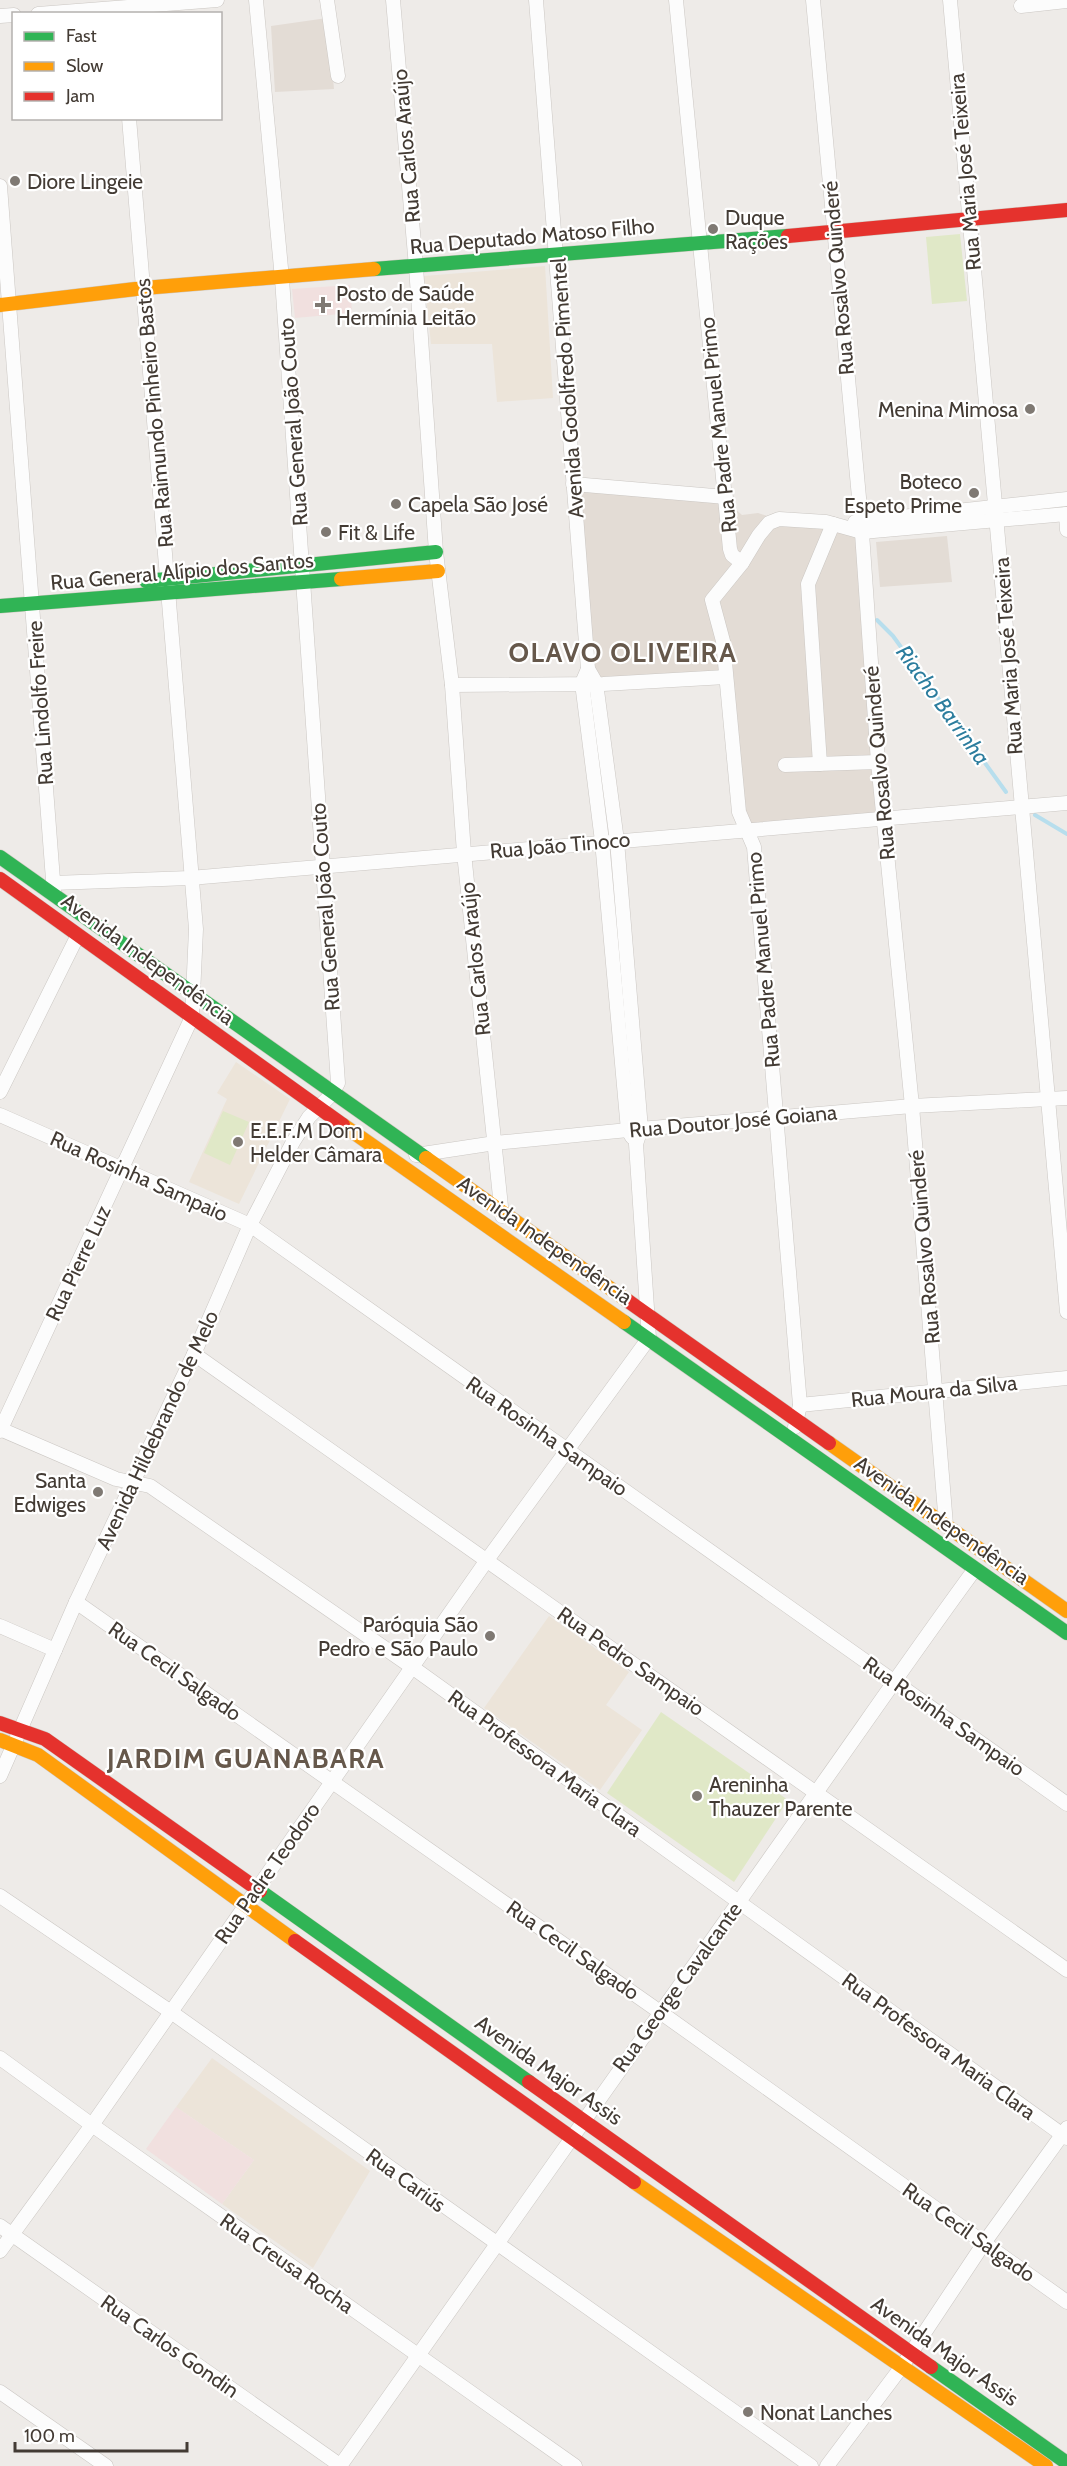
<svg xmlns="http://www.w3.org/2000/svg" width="1067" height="2466" font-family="Cabin,sans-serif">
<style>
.residential{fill:#e3dcd5}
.education{fill:#ece4d9}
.medical{fill:#f1e0df}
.green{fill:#e0e8c7}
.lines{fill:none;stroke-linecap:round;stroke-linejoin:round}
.stream{stroke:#b7deed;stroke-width:4}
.street-casing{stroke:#cbc7c3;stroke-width:15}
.fast-casing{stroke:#cfc8c0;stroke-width:15}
.slow-casing{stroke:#cfc8c0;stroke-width:15}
.jam-casing{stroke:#cfc8c0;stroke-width:15}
.street{stroke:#fcfcfc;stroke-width:14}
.fast{stroke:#30b455;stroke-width:14}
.slow{stroke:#ff9f0a;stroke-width:14}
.jam{stroke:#e5322d;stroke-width:14}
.poi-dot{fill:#7f7973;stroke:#fff;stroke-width:2}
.labels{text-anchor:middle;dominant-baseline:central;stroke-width:4.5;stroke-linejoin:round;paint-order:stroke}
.street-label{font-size:21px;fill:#433b34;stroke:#fff}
.poi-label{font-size:21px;fill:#433b34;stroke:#fff;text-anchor:start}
.water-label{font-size:22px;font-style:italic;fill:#2c7d9e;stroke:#fff}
.district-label{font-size:27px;font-weight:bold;letter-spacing:1.5px;fill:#66584b;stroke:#fff}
</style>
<rect width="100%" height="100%" fill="#eeebe8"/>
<g class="residential">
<polygon points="327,18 334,89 275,92 271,26"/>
<polygon points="574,487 724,499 742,515 758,513 773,518 845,525 861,520 889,822 741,833 724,679 586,686"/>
<polygon points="947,536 952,582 880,587 876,542"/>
</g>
<g class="education">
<polygon points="545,266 553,398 497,402 492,344 431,344 424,276"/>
<polygon points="236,1062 290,1099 239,1204 189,1182 227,1099 217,1093"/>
<polygon points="549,1616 629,1672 606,1705 642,1730 600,1790 484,1708"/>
<polygon points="212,2058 370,2171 313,2268 222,2204 254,2160 176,2107"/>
</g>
<g class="medical">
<polygon points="350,285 352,313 295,318 292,289"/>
<polygon points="176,2107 254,2160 222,2204 146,2149"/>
</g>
<g class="green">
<polygon points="960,234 967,301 932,304 926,237"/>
<polygon points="223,1111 249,1122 230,1165 204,1153"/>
<polygon points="661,1712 788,1800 734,1882 607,1793"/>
</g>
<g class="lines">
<g class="stream">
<polyline points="877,620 893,636 1006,792"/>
<polyline points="1035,815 1067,834"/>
</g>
<defs>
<g id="street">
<polyline points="327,0 338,76"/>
<polyline points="393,0 416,267 436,552 452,685 464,853 502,1216"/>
<polyline points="676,0 730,549 732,555 742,563"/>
<polyline points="813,0 861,519 878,762 912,1106 946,1525"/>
<polyline points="950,0 1067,1312"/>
<polyline points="1021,6 1067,1"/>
<polyline points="38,14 217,0"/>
<polyline points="0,16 14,15"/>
<polyline points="0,186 54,893"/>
<polyline points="573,484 726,497"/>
<polyline points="1066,514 1067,530"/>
<polyline points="855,522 1067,499"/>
<polyline points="588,669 582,683 602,841 628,1130 632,1137"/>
<polyline points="452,685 603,684 726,677"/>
<polyline points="820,764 808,584 833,524"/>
<polyline points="785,765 878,762"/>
<polyline points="53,883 190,878 1067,803"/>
<polyline points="0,1092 78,935"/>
<polyline points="0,1115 250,1225 1067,1804"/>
<polyline points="416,1155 495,1143 628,1130 912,1106 1067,1098"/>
<polyline points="194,1354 1067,1970"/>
<polyline points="800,1405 1067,1378"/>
<polyline points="795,1427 800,1405 754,847 739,812 723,641 712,600 742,563 759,535 769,523 779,519 826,522 862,532 1067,514"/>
<polyline points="0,1429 116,1479 150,1486 412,1667 1067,2138"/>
<polyline points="0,1431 192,1017 196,929 129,118"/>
<polyline points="76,1602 660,2012 1067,2302"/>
<polyline points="0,1626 55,1650"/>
<polyline points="0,1776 76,1602 194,1354 250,1225 293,1142 309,1117 332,1094 338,1083 282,279 256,0"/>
<polyline points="0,1896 171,2012 811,2466"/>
<polyline points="0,2058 92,2125 575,2466"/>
<polyline points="0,2226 341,2466"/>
<polyline points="0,2251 92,2125 487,1560 649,1338 636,1144 641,1129 617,841 596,683 588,669 536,0"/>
<polyline points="0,2392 106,2466"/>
<path d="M340,2466c151,-216 303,-431 456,-645 60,-84 118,-169 179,-252"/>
<polyline points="827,2466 903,2365 984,2243 1067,2128"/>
</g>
<g id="fast">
<polyline points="374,269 788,236"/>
<polyline points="146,581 436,552"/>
<polyline points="0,606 341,579"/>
<polyline points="0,857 426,1158"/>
<polyline points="624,1322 1067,1633"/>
<polyline points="260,1891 529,2082"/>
<polyline points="931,2367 1067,2463"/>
</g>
<g id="slow">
<polyline points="0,305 144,288 374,269"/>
<polyline points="341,579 438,571"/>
<polyline points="343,1125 624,1322"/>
<polyline points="426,1158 628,1301"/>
<polyline points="829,1443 1067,1611"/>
<polyline points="0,1740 38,1755 295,1941"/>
<polyline points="634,2182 1046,2466"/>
</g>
<g id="jam">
<polyline points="788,236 1067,210"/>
<polyline points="0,879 343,1125"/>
<polyline points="628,1301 829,1443"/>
<polyline points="0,1723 45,1739 260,1891"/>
<polyline points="295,1941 634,2182"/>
<polyline points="529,2082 931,2367"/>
</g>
</defs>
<use href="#street" class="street-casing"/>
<use href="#fast" class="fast-casing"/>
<use href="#slow" class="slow-casing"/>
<use href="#jam" class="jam-casing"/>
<use href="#street" class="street"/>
<use href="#fast" class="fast"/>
<use href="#slow" class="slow"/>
<use href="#jam" class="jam"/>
</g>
<g class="poi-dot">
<circle cx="15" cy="181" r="6"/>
<circle cx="713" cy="229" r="6"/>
<path d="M320 296h6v6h6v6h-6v6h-6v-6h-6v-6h6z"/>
<circle cx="1030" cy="409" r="6"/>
<circle cx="974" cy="493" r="6"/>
<circle cx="396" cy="504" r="6"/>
<circle cx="326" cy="532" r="6"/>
<circle cx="238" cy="1142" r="6"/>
<circle cx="98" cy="1492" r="6"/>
<circle cx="490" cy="1636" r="6"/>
<circle cx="697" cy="1796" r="6"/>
<circle cx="748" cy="2412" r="6"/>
</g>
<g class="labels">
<g class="street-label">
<text transform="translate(406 146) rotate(-95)">Rua Carlos Araújo</text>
<text transform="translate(965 172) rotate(-95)">Rua Maria José Teixeira</text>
<text transform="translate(532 236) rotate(-5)">Rua Deputado Matoso Filho</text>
<text transform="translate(838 278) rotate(-95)">Rua Rosalvo Quinderé</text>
<text transform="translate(567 388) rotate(-94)">Avenida Godolfredo Pimentel</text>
<text transform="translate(154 413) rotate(-95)">Rua Raimundo Pinheiro Bastos</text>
<text transform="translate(293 422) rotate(-94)">Rua General João Couto</text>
<text transform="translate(718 425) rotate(-96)">Rua Padre Manuel Primo</text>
<text transform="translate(182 571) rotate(-5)">Rua General Alípio dos Santos</text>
<text transform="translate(1008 656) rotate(-94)">Rua Maria José Teixeira</text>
<text transform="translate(40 703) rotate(-94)">Rua Lindolfo Freire</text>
<text transform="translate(879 763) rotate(-95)">Rua Rosalvo Quinderé</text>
<text transform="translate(560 845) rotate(-5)">Rua João Tinoco</text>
<text transform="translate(325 907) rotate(-94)">Rua General João Couto</text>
<text transform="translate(148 959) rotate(36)">Avenida Independência</text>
<text transform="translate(475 959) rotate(-96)">Rua Carlos Araújo</text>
<text transform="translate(763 960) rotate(-95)">Rua Padre Manuel Primo</text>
<text transform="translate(733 1121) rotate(-5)">Rua Doutor José Goiana</text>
<text transform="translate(139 1176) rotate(24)">Rua Rosinha Sampaio</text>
<text transform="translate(545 1240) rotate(35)">Avenida Independência</text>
<text transform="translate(924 1247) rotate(-95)">Rua Rosalvo Quinderé</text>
<text transform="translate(78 1263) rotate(-65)">Rua Pierre Luz</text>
<text transform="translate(934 1391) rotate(-6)">Rua Moura da Silva</text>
<text transform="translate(157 1430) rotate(-65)">Avenida Hildebrando de Melo</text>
<text transform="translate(547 1436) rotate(35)">Rua Rosinha Sampaio</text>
<text transform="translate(942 1520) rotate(35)">Avenida Independência</text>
<text transform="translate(631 1661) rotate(35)">Rua Pedro Sampaio</text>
<text transform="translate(175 1671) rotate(35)">Rua Cecil Salgado</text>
<text transform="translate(944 1716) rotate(35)">Rua Rosinha Sampaio</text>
<text transform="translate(545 1763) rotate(36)">Rua Professora Maria Clara</text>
<text transform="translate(267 1873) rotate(-55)">Rua Padre Teodoro</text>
<text transform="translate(573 1950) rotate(35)">Rua Cecil Salgado</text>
<text transform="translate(677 1987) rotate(-54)">Rua George Cavalcante</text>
<text transform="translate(939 2046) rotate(36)">Rua Professora Maria Clara</text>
<text transform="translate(549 2070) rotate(35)">Avenida Major Assis</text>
<text transform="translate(406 2180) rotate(36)">Rua Cariús</text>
<text transform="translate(969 2232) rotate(35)">Rua Cecil Salgado</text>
<text transform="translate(287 2263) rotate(35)">Rua Creusa Rocha</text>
<text transform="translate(170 2346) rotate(35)">Rua Carlos Gondin</text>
<text transform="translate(945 2351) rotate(35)">Avenida Major Assis</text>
</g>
<g class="poi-label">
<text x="27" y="181">Diore Lingeie</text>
<text x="725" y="217">Duque<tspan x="725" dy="24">Rações</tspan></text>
<text x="336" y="293">Posto de Saúde<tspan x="336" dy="24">Hermínia Leitão</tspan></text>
<text x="1018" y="409" text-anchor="end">Menina Mimosa</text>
<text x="962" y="481" text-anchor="end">Boteco<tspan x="962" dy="24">Espeto Prime</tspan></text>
<text x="408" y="504">Capela São José</text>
<text x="338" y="532">Fit &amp; Life</text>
<text x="250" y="1130">E.E.F.M Dom<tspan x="250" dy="24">Helder Câmara</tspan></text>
<text x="86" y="1480" text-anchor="end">Santa<tspan x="86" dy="24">Edwiges</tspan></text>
<text x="478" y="1624" text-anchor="end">Paróquia São<tspan x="478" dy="24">Pedro e São Paulo</tspan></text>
<text x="709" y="1784">Areninha<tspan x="709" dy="24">Thauzer Parente</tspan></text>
<text x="760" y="2412">Nonat Lanches</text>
</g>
<g class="water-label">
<text transform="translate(943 705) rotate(54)">Riacho Barrinha</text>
</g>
<g class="district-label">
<text x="623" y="652">OLAVO OLIVEIRA</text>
<text x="246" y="1758">JARDIM GUANABARA</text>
</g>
</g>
<rect x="12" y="12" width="210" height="108" fill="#ffffff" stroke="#b4b1ae" stroke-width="1.5"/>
<rect x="24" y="32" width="30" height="9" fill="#30b455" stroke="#b4b1ae" stroke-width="1.5"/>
<text x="66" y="42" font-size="18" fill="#433b34">Fast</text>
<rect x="24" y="62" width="30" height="9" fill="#ff9f0a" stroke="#b4b1ae" stroke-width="1.5"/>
<text x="66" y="72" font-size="18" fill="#433b34">Slow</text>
<rect x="24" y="92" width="30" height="9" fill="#e5322d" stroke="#b4b1ae" stroke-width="1.5"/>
<text x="66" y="102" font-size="18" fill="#433b34">Jam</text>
<path d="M15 2442v9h172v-9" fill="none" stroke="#433b34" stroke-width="3"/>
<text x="24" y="2442" font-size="18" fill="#433b34" stroke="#ffffff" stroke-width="4.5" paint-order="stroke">100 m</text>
</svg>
